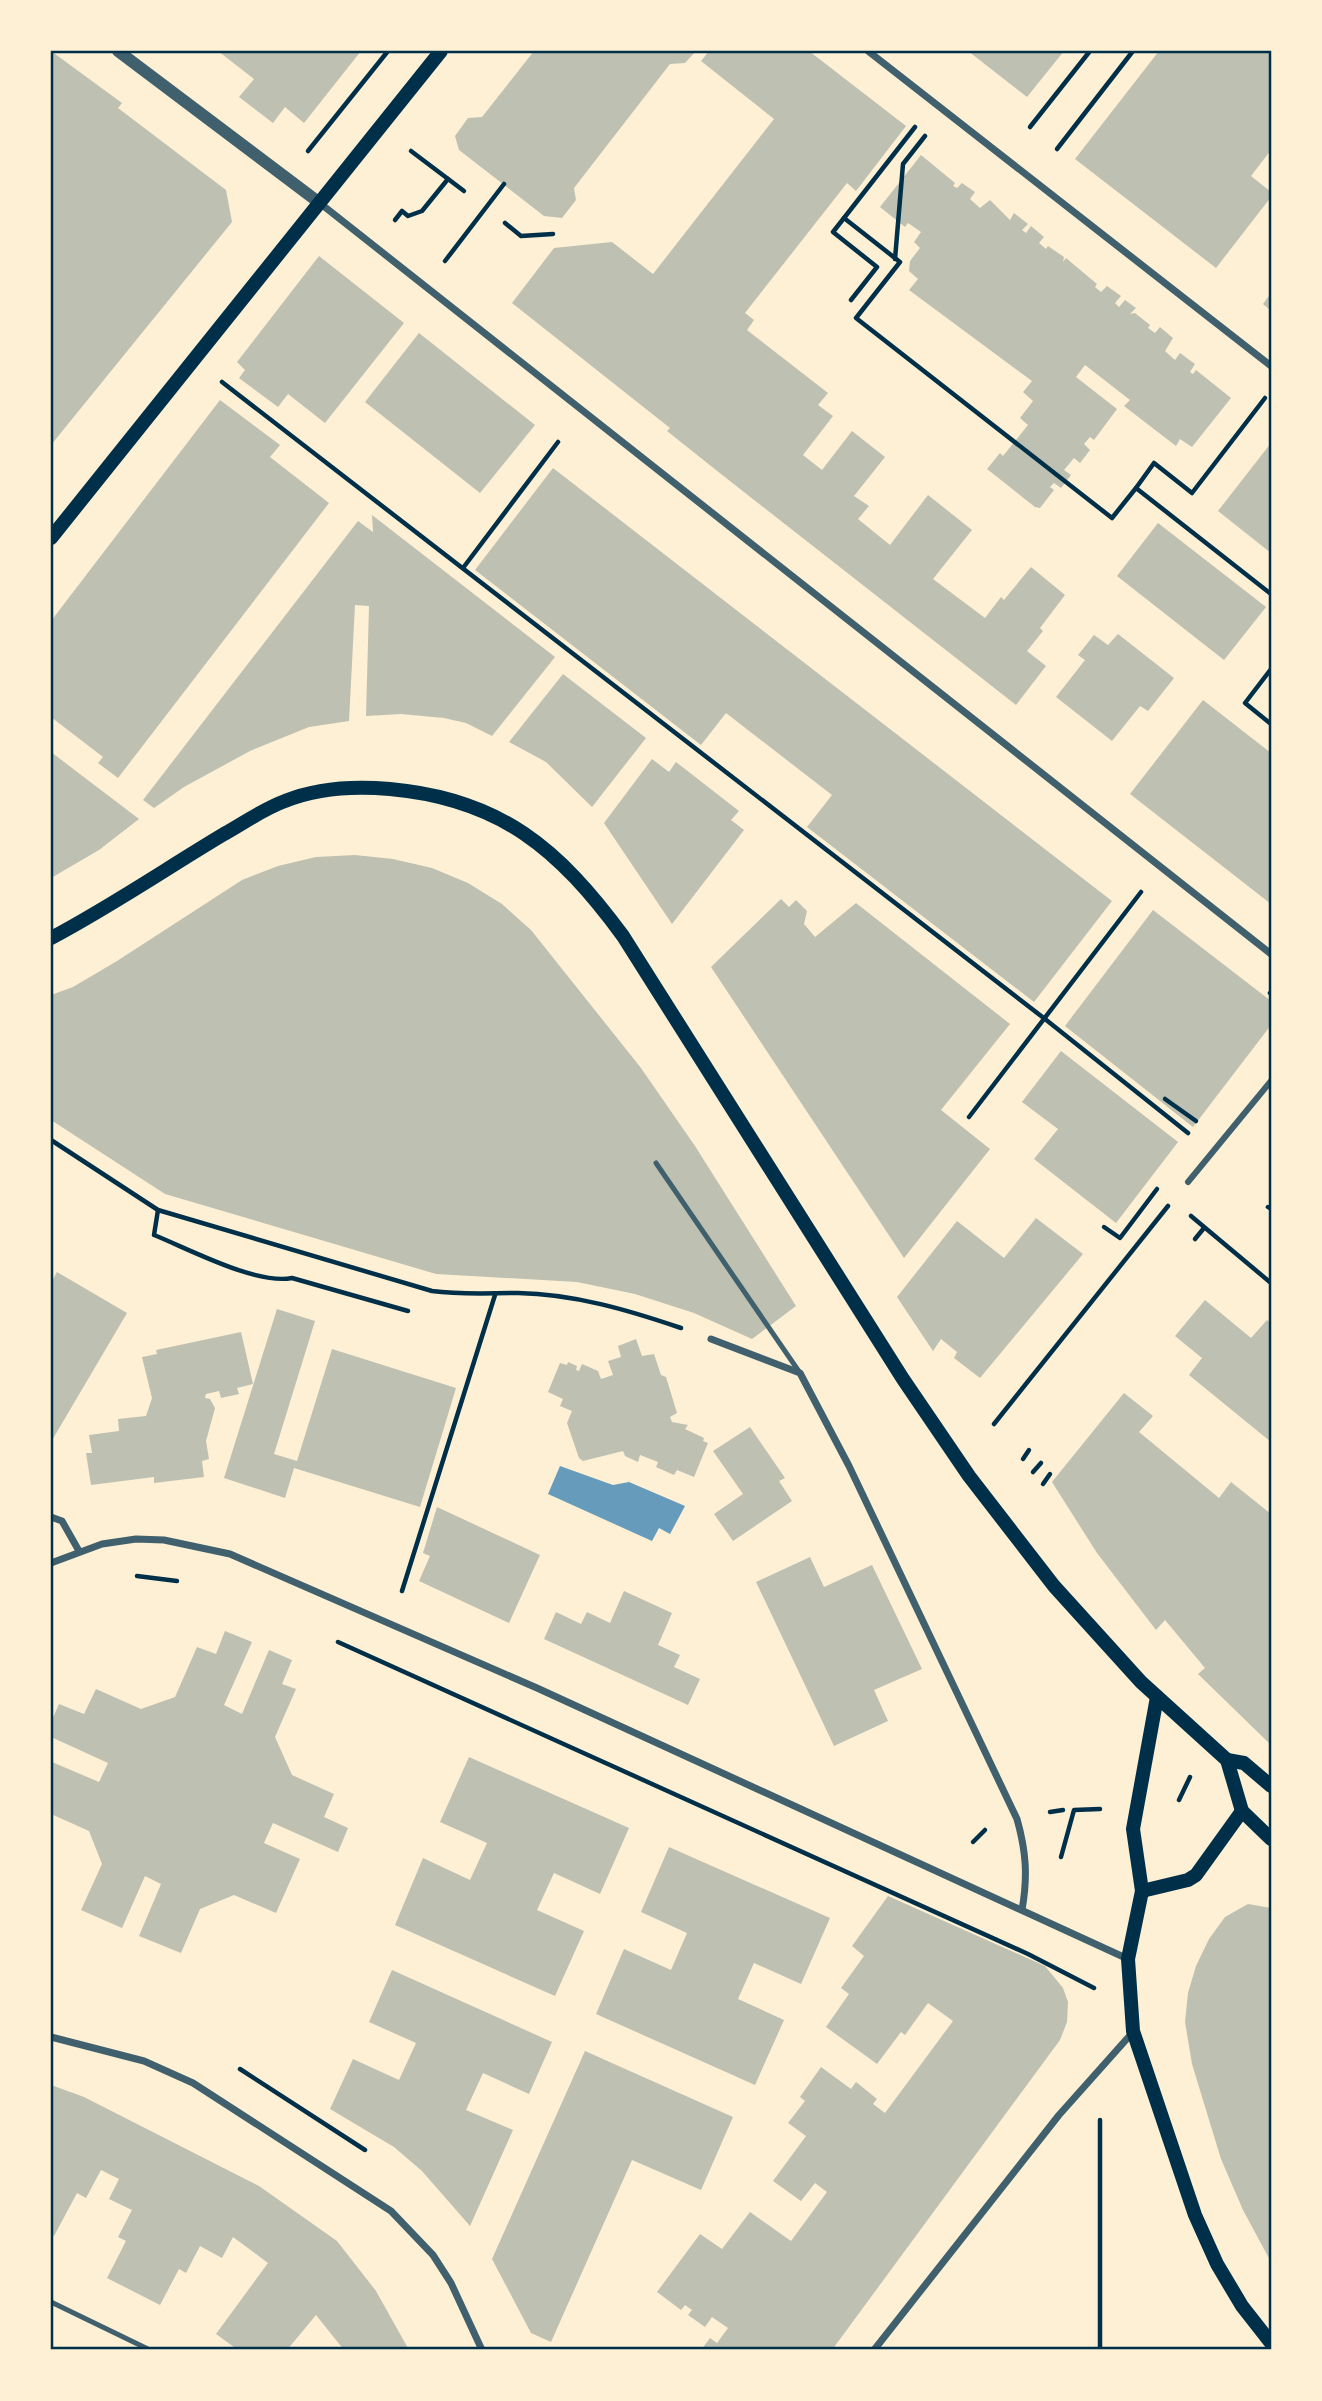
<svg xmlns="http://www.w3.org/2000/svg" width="1322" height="2401" font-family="Georgia,serif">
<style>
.water{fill:#669bbc}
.building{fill:#bec0b2}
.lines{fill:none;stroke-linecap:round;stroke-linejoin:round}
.path{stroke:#003049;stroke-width:4.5}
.service{stroke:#3f606c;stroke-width:5}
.pedestrian{stroke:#3f606c;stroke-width:6}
.minor{stroke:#3f606c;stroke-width:7}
.tertiary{stroke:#3f606c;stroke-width:12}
.secondary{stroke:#003049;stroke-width:14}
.neatline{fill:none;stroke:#003049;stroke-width:2.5}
</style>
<rect width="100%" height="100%" fill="#fdf0d5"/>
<polygon class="water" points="560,1466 613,1485 629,1482 685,1506 670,1534 659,1528 652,1541 548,1494"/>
<g class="building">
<polygon points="51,51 122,103 118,108 226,190 232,222 51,445"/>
<polygon points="218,51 361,51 304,123 285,107 273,123 239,97 254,79"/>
<polygon points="534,51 696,51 685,63 670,64 574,188 576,200 562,218 544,216 459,150 455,136 468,118 482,117"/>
<polygon points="709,51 809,51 906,126 856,191 847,183 745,313 754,320 747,330 828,393 818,405 833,416 803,455 822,470 852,431 885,457 854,496 869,506 858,519 890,545 928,495 972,530 933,579 985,618 1001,597 1004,600 1031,567 1065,595 1040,628 1043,631 1027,651 1046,666 1016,705 721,474 667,431 670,428 512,303 554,248 612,242 653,274 774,119 701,61"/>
<polygon points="968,51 1064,51 1027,97"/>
<polygon points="1159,51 1271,51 1271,150 1251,176 1271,192 1271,197 1216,268 1075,159"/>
<polygon points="921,155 955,183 953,186 957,188 962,183 975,192 970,199 980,208 990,200 1010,220 1014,213 1028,224 1022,230 1026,233 1031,226 1044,237 1039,243 1046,249 1048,246 1064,257 1063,262 1066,258 1097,284 1095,287 1101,292 1107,286 1121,296 1115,303 1119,307 1125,300 1136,308 1130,314 1135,313 1150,325 1148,328 1155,333 1160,327 1173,338 1165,351 1175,360 1180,353 1195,364 1190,372 1193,374 1196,370 1231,398 1192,447 1180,439 1176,446 1124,406 1130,400 1085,365 1076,377 1117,409 1094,440 1090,437 1084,444 1090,450 1080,463 1074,458 1064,470 1071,475 1061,488 1054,483 1050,487 1054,490 1040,508 1035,507 987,469 1000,453 1003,456 1028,425 1020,418 1033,401 1023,392 1032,381 909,290 918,279 909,271 910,261 920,248 914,242 921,232 908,223 905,227 880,207"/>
<polygon points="319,256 404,323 325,423 288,394 278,407 239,378 245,370 237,362"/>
<polygon points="1271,293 1271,311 1263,304"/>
<polygon points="419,333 535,425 480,493 365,402"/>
<polygon points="220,400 280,445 270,457 329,503 118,778 98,763 103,757 51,717 51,621"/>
<polygon points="1271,443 1271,553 1218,511"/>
<polygon points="553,468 1112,901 1034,1002 807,827 832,795 726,713 701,745 475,570"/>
<polygon points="372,515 555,657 492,736 466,723 444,718 401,714 366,716 369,606 355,605 349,721 309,727 250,751 184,787 154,808 143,800 358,521 373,532"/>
<polygon points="1158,523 1266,607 1224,660 1117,576"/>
<polygon points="1118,634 1174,678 1148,711 1140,706 1112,741 1056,697 1085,660 1078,655 1094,635 1108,645"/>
<polygon points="563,674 646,738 592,807 546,762 509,742"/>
<polygon points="1203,700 1271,753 1271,904 1130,794"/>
<polygon points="51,752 139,819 99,850 51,878"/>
<polygon points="652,759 669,772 676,762 739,811 731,820 744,830 672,924 604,823"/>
<polygon points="355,855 393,859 432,868 468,883 502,904 531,930 641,1068 695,1146 796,1306 752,1339 694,1313 635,1294 577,1282 436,1274 165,1194 51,1120 51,995 73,987 117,961 242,880 278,866 316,857"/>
<polygon points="781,899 789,907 796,900 807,911 804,924 815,937 856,903 1010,1024 941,1110 990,1149 904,1258 711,967"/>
<polygon points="1153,910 1271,1001 1271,1025 1193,1127 1065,1026"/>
<polygon points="1061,1051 1178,1142 1116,1223 1034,1159 1058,1129 1022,1102"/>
<polygon points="1036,1218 1083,1254 980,1378 954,1358 957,1352 941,1339 933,1351 897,1297 957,1221 1004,1258"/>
<polygon points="57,1272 127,1313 51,1442 51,1283"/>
<polygon points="1205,1300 1251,1338 1267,1320 1271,1323 1271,1442 1189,1375 1202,1358 1175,1336"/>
<polygon points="277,1309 315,1321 274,1454 297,1461 332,1349 456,1388 420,1507 294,1468 285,1498 224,1478"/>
<polygon points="241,1332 253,1384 237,1388 239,1394 221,1398 219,1391 206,1394 205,1398 210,1399 215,1408 206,1441 209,1459 202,1461 204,1477 154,1483 154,1477 91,1485 86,1453 92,1453 89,1435 119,1431 118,1419 146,1416 152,1398 142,1357 157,1354 156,1350"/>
<polygon points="636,1339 642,1356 654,1354 661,1375 666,1377 677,1413 670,1417 672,1422 688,1425 685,1429 704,1438 703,1441 708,1443 694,1477 677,1470 674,1475 656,1467 658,1462 640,1455 638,1462 625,1456 623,1451 583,1461 579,1458 567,1423 572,1411 560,1406 563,1399 548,1392 560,1363 567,1365 568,1362 577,1366 576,1370 579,1371 582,1364 598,1371 601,1379 613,1375 608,1361 621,1357 618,1346"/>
<polygon points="1124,1393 1153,1416 1139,1432 1219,1498 1231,1482 1271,1514 1271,1745 1198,1674 1205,1668 1165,1620 1156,1630 1097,1553 1052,1482"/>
<polygon points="750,1427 785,1478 779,1481 792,1501 733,1541 714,1514 743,1494 713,1451"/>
<polygon points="437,1507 540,1555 509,1623 419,1581 430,1556 423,1553"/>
<polygon points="810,1557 824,1587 872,1565 922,1669 874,1690 888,1721 834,1746 756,1582"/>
<polygon points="624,1591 672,1613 658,1645 680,1655 674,1667 700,1679 688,1705 544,1639 556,1612 581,1624 587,1612 610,1623"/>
<polygon points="225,1631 252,1642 224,1705 242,1714 269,1650 292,1660 282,1684 296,1689 275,1737 292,1775 334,1794 324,1817 348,1828 338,1852 273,1823 264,1843 300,1859 276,1913 234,1895 200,1909 181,1953 139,1936 161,1884 145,1876 122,1928 81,1910 102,1864 89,1831 51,1814 51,1765 52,1762 99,1782 108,1763 51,1737 51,1722 59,1704 84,1714 96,1689 141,1709 175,1697 197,1647 216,1654"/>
<polygon points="469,1757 629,1828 600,1894 554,1873 537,1910 584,1931 555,1996 395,1925 423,1858 470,1880 487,1843 440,1822"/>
<polygon points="669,1847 830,1918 801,1984 754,1963 738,1999 784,2020 755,2085 596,2014 624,1949 671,1970 687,1933 641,1912"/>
<polygon points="888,1896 1045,1966 1063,1988 1068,2002 1067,2022 1060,2040 832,2350 701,2350 710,2338 717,2343 728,2328 712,2317 705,2327 688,2315 692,2310 685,2305 681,2310 657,2292 700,2234 722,2249 750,2212 791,2241 827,2192 815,2183 801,2201 773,2181 806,2136 788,2123 805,2101 800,2097 821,2067 851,2089 856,2082 877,2099 873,2104 885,2113 953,2021 928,2003 905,2035 901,2032 877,2064 826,2027 849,1994 841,1988 864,1956 852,1946"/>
<polygon points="1248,1904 1271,1908 1271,2262 1243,2210 1221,2159 1192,2064 1185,2022 1188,1993 1196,1966 1209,1939 1225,1917"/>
<polygon points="392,1970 552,2042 529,2094 483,2073 466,2110 513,2130 470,2226 422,2171 394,2147 330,2109 353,2059 399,2080 416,2043 369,2022"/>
<polygon points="585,2051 733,2117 701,2190 632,2160 551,2342 531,2333 492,2259"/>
<polygon points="51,2085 84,2097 259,2186 337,2241 376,2291 409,2350 344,2350 316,2315 287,2350 238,2350 216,2334 268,2263 233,2237 222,2258 200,2246 186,2273 179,2269 160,2305 107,2278 126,2241 118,2237 132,2210 109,2199 119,2179 101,2170 86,2198 77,2193 54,2236 51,2234"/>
</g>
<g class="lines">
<g class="path">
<polyline points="915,127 844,218 900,262 856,318 1112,518 1136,488 1271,594"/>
<polyline points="1030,127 1090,51"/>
<polyline points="1057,149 1133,51"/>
<polyline points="308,151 388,51"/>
<polyline points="411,151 464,191"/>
<polyline points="844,218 833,232 877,267 851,300"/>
<polyline points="395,220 402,211 408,216 422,211 448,179"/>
<polyline points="505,223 521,236 553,234"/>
<polyline points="895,259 903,164 925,136"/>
<polyline points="445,261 504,184"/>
<polyline points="222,382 1045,1019 1188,1133"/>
<polyline points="1136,488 1154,463 1192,493 1265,398"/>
<polyline points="463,568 558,442"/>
<polyline points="1271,669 1245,703 1271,724"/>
<polyline points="1270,993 1271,992"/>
<polyline points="1165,1099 1196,1121"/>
<polyline points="969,1117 1141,892"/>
<path d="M51,1140l107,70 274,81c30,4 57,2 86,2 56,1 110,17 163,35"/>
<polyline points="1268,1207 1271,1209"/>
<path d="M158,1210l-4,25c35,14 102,50 138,43l116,33"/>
<polyline points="1191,1216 1271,1283"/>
<polyline points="1104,1227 1120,1238 1157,1189"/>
<polyline points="1195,1239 1204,1228"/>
<polyline points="994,1424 1168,1206"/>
<polyline points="1023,1459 1029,1450"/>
<polyline points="1033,1472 1041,1463"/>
<polyline points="1043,1484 1050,1474"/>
<polyline points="137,1576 177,1581"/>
<polyline points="402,1591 495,1295"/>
<polyline points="338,1642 1028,1954 1094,1988"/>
<polyline points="1179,1800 1190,1777"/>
<polyline points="1050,1812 1063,1810"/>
<polyline points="973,1842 985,1830"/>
<polyline points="1061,1857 1074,1810 1100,1809"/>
<polyline points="240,2069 365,2150"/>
<polyline points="1100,2120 1100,2350"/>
</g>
<g class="service">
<polyline points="656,1163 800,1373"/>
<polyline points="51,2302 150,2350"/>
</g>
<polyline class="pedestrian" points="1188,1182 1271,1081"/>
<g class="minor">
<polyline points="868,51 1271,366"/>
<polyline points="321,204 1271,954"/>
<path d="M711,1339l89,34 49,93 168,353c9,32 11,57 5,91"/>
<polyline points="51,1517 62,1521 79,1551"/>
<polyline points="51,1563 102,1544 136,1539 164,1540 230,1554 537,1688 1128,1959"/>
<polyline points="51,2037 144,2061 193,2083 391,2211 433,2255 451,2283 482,2350"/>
<polyline points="874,2350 1059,2115 1133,2032"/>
</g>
<polyline class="tertiary" points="118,51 321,204"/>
<g class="secondary">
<polyline points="51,538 441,51"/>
<path d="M51,938c59,-31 116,-70 173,-104 20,-11 39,-25 61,-33 32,-13 71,-15 105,-12 111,10 169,60 233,147l280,443 66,97 85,110 87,96 86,78 15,51 29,28"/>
<polyline points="1157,1697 1133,1829 1142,1891 1128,1959 1133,2031 1195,2215 1217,2264 1242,2306 1271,2343"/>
<polyline points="1227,1760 1244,1763 1271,1786"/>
<polyline points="1142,1891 1188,1880 1196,1875 1242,1811"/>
</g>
</g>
<rect width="1322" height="2401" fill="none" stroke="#fdf0d5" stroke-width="105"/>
<rect x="52" y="52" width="1218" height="2296" class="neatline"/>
</svg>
